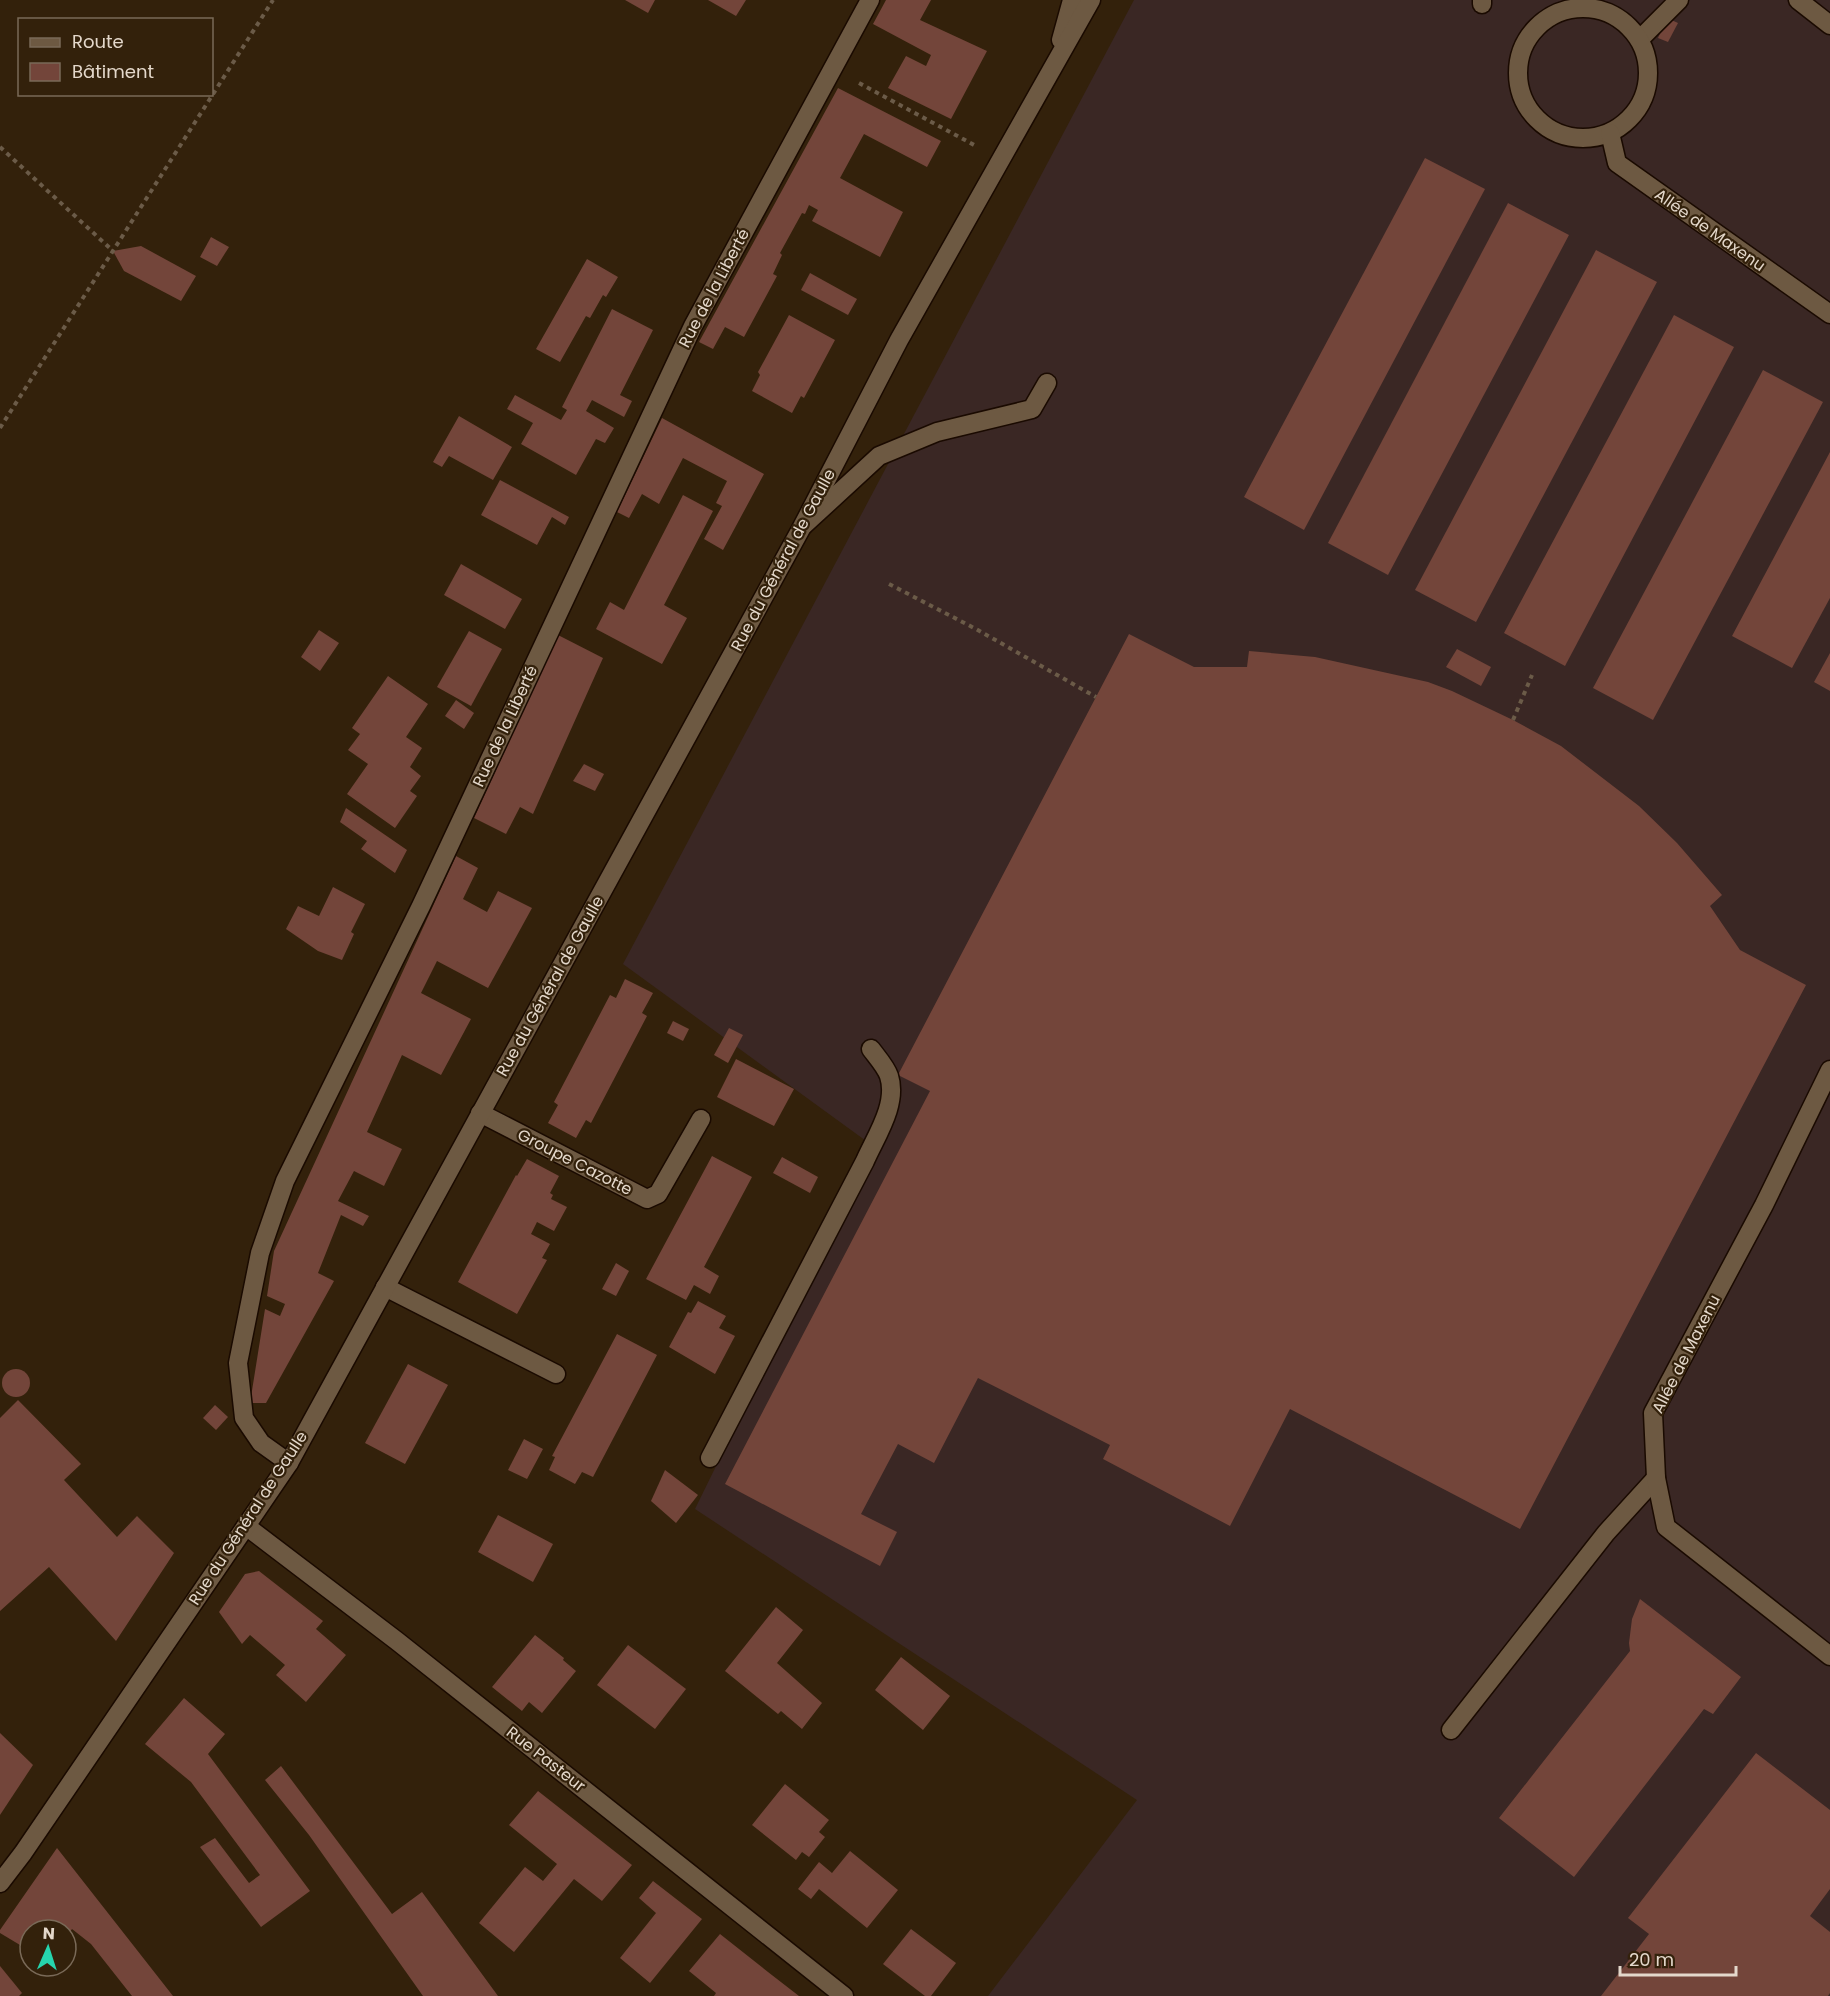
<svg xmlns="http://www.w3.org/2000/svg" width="1830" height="1996" font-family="Poppins,sans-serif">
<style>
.commercial{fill:#3a2724}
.building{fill:#73453a}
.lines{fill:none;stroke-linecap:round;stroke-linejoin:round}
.lane-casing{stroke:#1a0a00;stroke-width:21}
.street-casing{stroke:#1a0a00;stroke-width:21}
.secondary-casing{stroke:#1a0a00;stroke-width:21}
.path{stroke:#6b5b48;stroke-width:4;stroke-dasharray:4.5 4.5;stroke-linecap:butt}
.lane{stroke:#6d5942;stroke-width:18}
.street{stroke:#6d5942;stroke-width:18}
.secondary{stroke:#6d5942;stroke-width:18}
.labels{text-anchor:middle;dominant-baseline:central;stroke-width:4.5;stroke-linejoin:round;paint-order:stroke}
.street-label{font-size:16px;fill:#e4d8cb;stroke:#33210b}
</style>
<rect width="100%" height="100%" fill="#33210b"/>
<polygon class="commercial" points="1134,0 1830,0 1830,1996 988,1996 1137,1800 695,1509 873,1146 623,964"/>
<g class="building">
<polygon points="625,0 655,0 648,13"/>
<polygon points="708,0 746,0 736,16"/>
<polygon points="886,0 931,0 920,20 987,51 951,119 888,88 906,56 926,66 931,55 873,24"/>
<polygon points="1667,18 1678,23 1668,42 1658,38"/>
<polygon points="838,88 941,141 927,167 864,134 840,178 903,212 880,257 812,221 818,210 809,205 805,214 802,213 780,253 782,255 773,274 777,276 744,337 725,327 713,349 699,342"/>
<polygon points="1425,158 1485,189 1304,530 1244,497"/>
<polygon points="1508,203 1569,235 1388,575 1328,543"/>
<polygon points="211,237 229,247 217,266 200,257"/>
<polygon points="141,246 196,276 181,301 124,271 113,251"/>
<polygon points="1596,250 1657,282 1476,622 1415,590"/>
<polygon points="587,259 618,277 606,297 603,295 590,318 586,316 560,362 536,349"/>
<polygon points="810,273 857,299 848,315 801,290"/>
<polygon points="612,309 653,330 620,395 632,401 624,417 592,400 586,411 614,428 605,443 596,439 576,475 521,444 533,423 507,409 515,395 561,420 567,410 562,407"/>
<polygon points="789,315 835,340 804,398 801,396 792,413 752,391 760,375 758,372"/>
<polygon points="1674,315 1734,347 1565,666 1504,633"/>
<polygon points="1763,370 1823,402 1653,720 1593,688"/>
<polygon points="459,416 512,447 493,480 449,456 442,467 433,462"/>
<polygon points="662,418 764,474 723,550 704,539 722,506 716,503 727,481 683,458 659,504 642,494 629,518 617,512"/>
<polygon points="1830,452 1830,598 1792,668 1732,636"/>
<polygon points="500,480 569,517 565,525 552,517 537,545 481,515"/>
<polygon points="683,495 713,511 664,605 687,618 662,664 596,629 610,602 624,610"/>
<polygon points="461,564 522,599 505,629 444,595"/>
<polygon points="319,630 339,643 320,671 301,657"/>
<polygon points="469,631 502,649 471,706 437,687"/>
<polygon points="1129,634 1194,667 1247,667 1249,651 1315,657 1428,682 1452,691 1513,720 1561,746 1639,806 1677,843 1722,895 1710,906 1740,950 1806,985 1520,1529 1290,1409 1230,1526 1103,1459 1110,1445 978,1378 934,1463 898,1444 861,1514 897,1532 880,1566 725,1484 930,1091 898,1075"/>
<polygon points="558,635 603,658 533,814 520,807 506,834 474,818"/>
<polygon points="1457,649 1491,667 1481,686 1446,667"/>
<polygon points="1830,653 1830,691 1814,682"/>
<polygon points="388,676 428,704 406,737 422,748 410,767 421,776 410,791 417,796 395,828 347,794 368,764 348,750 360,734 352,728"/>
<polygon points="456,700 474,713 464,729 445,716"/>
<polygon points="584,764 604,774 595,791 573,781"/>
<polygon points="346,808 407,850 395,873 361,849 367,841 340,822"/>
<polygon points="456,856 478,868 463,899 487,912 498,891 532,908 488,988 437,961 421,993 471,1019 441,1075 402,1055 367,1132 402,1149 384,1186 354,1171 338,1201 369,1216 363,1226 341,1215 318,1273 334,1281 266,1403 250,1403 265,1309 280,1316 285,1304 267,1296 274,1251"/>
<polygon points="333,887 365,904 351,932 354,934 342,960 318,951 286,929 298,906 319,916"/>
<polygon points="625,979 653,993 642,1013 647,1016 591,1123 586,1120 576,1138 548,1123 558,1105 554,1102 610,995 616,998"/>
<polygon points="673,1021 689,1029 683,1041 667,1033"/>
<polygon points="729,1028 743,1035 728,1063 714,1055"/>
<polygon points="736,1059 794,1089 774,1126 717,1097"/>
<polygon points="712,1156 752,1177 704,1267 719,1276 710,1294 694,1285 686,1300 646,1279"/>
<polygon points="782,1157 818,1177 810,1193 773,1173"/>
<polygon points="527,1159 559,1176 550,1193 553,1195 551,1199 567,1207 554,1231 537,1222 531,1234 550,1244 542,1258 547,1260 517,1314 458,1282 516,1175 517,1176"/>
<polygon points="616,1263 629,1271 616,1296 602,1289"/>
<polygon points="698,1301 726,1316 719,1328 735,1336 715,1374 669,1347 688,1312 691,1313"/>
<polygon points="617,1334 657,1355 593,1477 582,1472 575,1484 549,1470 555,1457 552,1456"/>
<polygon points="408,1364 448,1385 405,1464 365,1443"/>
<circle cx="16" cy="1383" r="14"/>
<polygon points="18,1400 81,1464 64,1480 117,1537 137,1516 174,1553 116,1641 49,1567 0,1611 0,1418"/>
<polygon points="215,1405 228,1417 216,1430 203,1418"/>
<polygon points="524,1439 543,1449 527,1479 508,1470"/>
<polygon points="665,1470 698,1495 676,1523 651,1501"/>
<polygon points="498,1515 553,1544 533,1582 478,1552"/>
<polygon points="259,1571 323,1621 316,1629 346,1655 306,1702 276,1675 285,1665 250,1635 242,1644 219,1612 245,1574"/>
<polygon points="1640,1599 1741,1677 1713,1714 1704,1709 1574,1877 1499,1818 1630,1651 1629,1643 1632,1619"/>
<polygon points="776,1607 803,1630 777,1663 822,1703 802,1729 781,1711 778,1714 725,1671"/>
<polygon points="535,1635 564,1658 563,1660 576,1671 542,1713 529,1702 522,1711 492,1687"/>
<polygon points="628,1645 686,1689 655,1729 597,1685"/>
<polygon points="901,1657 950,1696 923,1730 875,1690"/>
<polygon points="184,1698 225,1734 208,1754 310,1891 261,1927 200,1847 215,1838 249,1883 260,1875 191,1782 145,1744"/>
<polygon points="0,1733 33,1765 0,1815"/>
<polygon points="1756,1753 1830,1810 1830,1889 1810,1916 1830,1932 1830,1993 1828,1996 1601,1996 1649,1934 1628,1918"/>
<polygon points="281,1766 392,1914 422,1892 498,1996 423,1996 309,1835 265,1780"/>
<polygon points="785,1784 829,1820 819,1832 825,1837 809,1857 802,1852 796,1860 752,1825"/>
<polygon points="538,1791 632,1865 602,1901 574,1879 514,1952 479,1923 525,1867 543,1881 557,1864 509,1825"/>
<polygon points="57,1848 173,1996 132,1996 91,1944 72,1929 66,1937 66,1930 30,1930 30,1951 0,1933 0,1930"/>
<polygon points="850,1851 898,1890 867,1928 819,1889 811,1899 798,1889 819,1862 832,1873"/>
<polygon points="653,1881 702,1919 650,1983 620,1958 656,1913 639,1898"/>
<polygon points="911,1929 956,1963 931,1996 925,1996 883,1964"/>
<polygon points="720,1934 768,1972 799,1996 714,1996 716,1993 689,1971"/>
<polygon points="0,1966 22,1993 19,1996 0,1996"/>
</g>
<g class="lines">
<defs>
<g id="lane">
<polyline points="1798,0 1830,25"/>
<polyline points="1482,4 1482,0"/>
<polyline points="1640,39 1679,0"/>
<path d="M710,1458l155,-297c11,-25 33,-57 24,-85 -3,-9 -12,-19 -18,-27"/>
<polyline points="1451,1730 1606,1533 1656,1478"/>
</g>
<g id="street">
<circle cx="1583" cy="73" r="65"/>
<polyline points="1610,133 1617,163 1830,314"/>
<polyline points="804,525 879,456 937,432 1032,409 1047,383"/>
<polyline points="1830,1070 1764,1205 1653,1413 1656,1478 1666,1527 1830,1656"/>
<polyline points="480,1113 647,1199 658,1194 701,1119"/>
<polyline points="385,1287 556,1374"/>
<polyline points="289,1463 261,1443 244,1418 238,1363 260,1253 285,1181 421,906 693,326 870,0"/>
</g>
<g id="secondary">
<polyline points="1061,40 1072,0"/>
<polyline points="246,1526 397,1641 844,1996"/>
<polyline points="0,1883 23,1853 289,1463 802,527 899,340 1091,0"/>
</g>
</defs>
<use href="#lane" class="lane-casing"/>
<use href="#street" class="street-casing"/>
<use href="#secondary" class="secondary-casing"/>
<g class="path">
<polyline points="859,83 976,146"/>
<polyline points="0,147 113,251"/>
<polyline points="0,428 273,0"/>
<polyline points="889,584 976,629 1096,697"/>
<polyline points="1513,720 1532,675"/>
</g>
<use href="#lane" class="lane"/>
<use href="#street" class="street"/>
<use href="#secondary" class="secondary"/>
</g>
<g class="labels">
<g class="street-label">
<text transform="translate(1710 230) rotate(35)">Allée de Maxenu</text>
<text transform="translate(714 288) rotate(-62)">Rue de la Liberté</text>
<text transform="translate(783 560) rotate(-62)">Rue du Général de Gaulle</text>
<text transform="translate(505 726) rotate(-65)">Rue de la Liberté</text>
<text transform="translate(550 986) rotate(-61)">Rue du Général de Gaulle</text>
<text transform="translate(575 1162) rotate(27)">Groupe Cazotte</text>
<text transform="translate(1686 1354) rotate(-63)">Allée de Maxenu</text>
<text transform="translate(248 1518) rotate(-57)">Rue du Général de Gaulle</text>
<text transform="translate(546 1759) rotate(38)">Rue Pasteur</text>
</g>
</g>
<rect x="18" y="18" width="195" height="78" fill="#33210b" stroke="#7a6a58" stroke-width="1.5"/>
<rect x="30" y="38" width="30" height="9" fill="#6d5942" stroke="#7a6a58" stroke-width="1.5"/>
<text x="72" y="48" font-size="18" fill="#e4d8cb">Route</text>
<rect x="30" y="63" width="30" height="18" fill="#73453a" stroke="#7a6a58" stroke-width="1.5"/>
<text x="72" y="78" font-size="18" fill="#e4d8cb">Bâtiment</text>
<g transform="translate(48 1948) rotate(3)"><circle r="28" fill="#33210b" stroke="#7a6a58" stroke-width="1.5"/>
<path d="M0-4.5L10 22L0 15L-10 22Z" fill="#26d5ae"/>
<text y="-9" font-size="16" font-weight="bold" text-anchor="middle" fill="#e4d8cb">N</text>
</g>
<path d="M1620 1966v9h116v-9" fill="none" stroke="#e4d8cb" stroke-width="3"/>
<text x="1629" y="1966" font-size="18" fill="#e4d8cb" stroke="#33210b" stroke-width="4.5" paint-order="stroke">20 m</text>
</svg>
